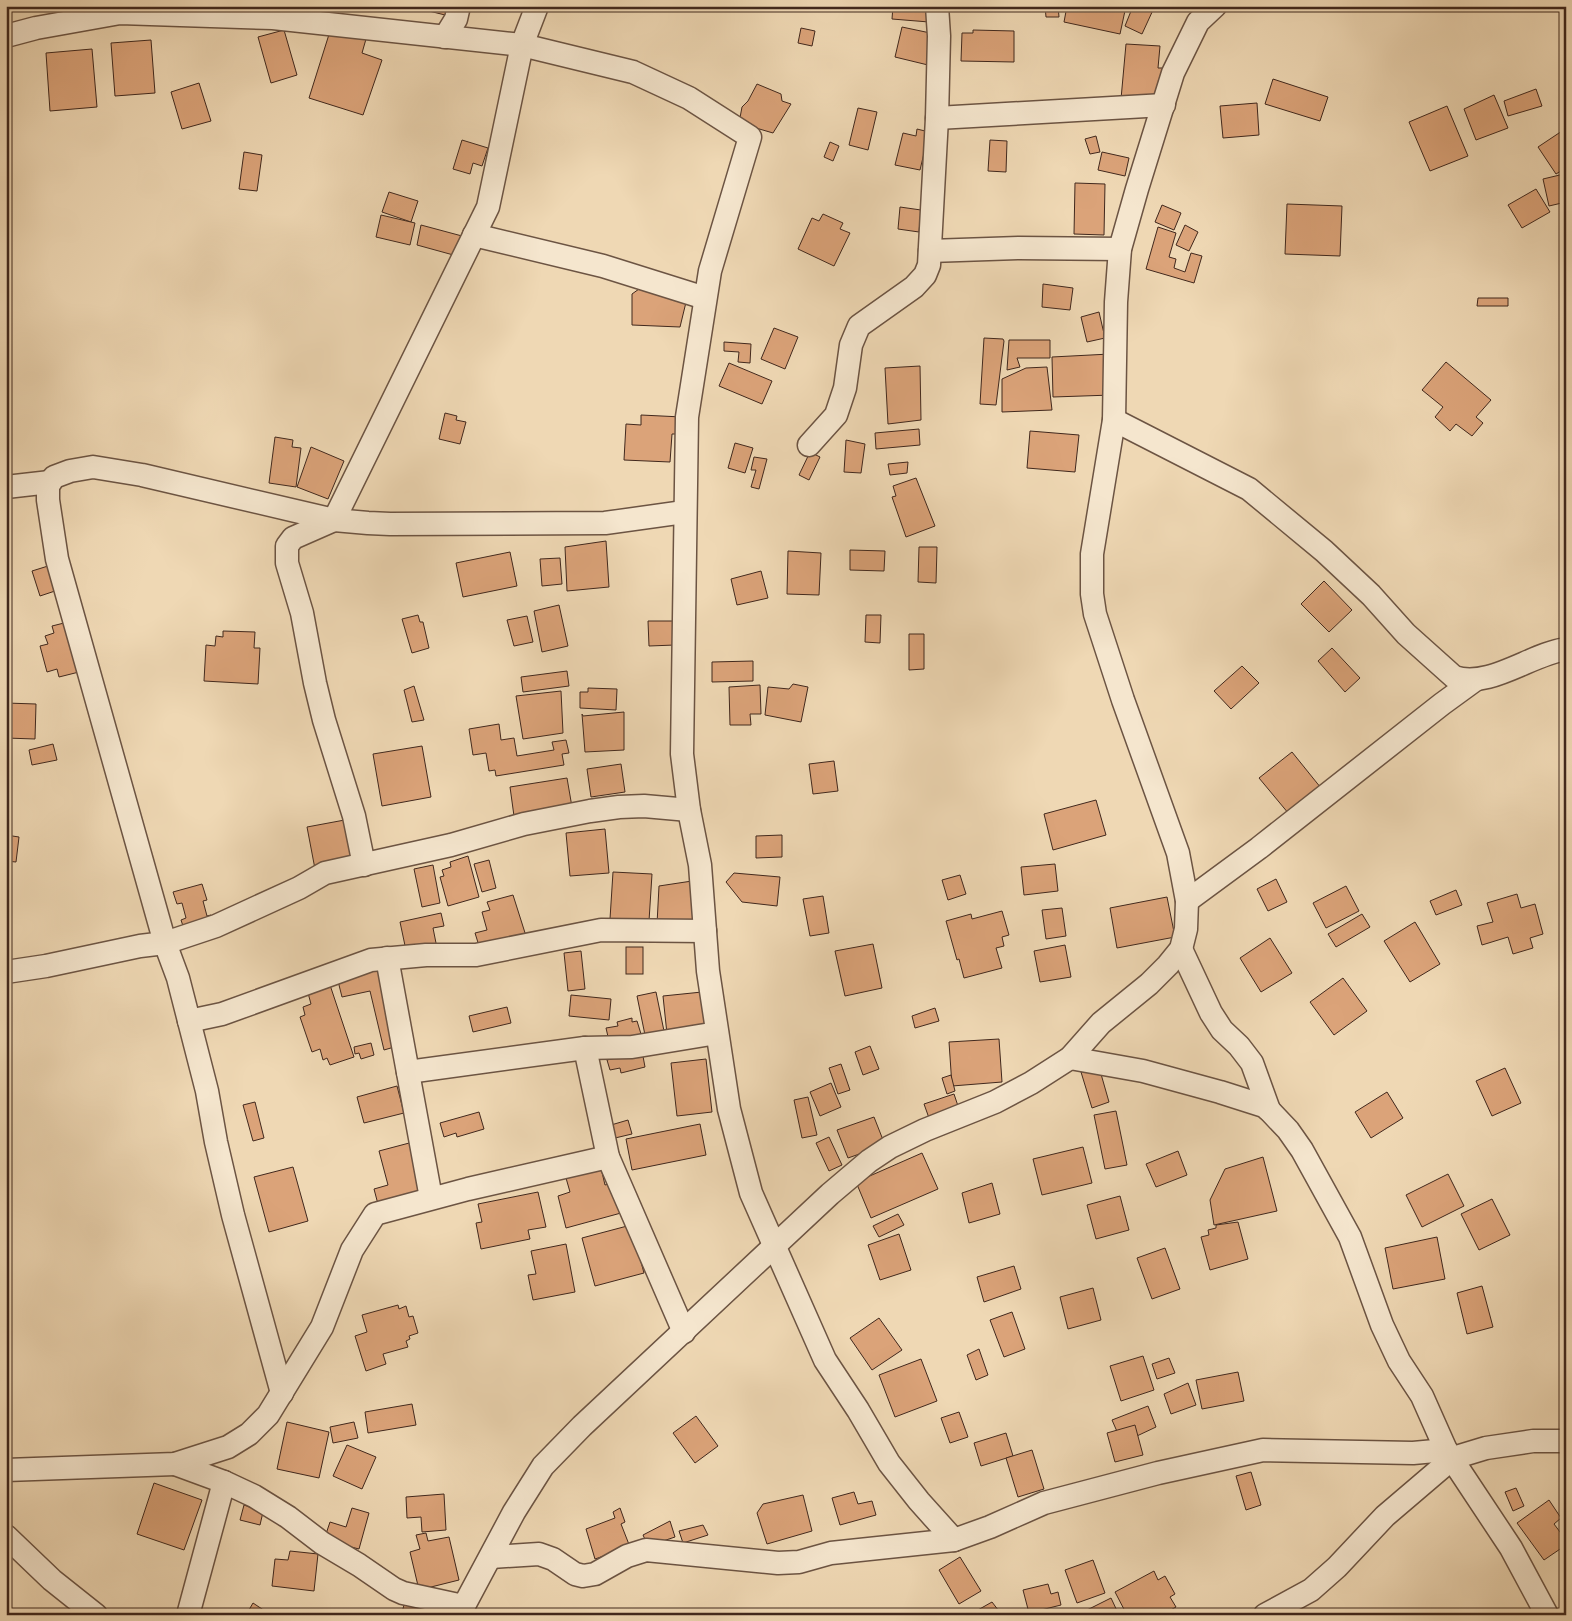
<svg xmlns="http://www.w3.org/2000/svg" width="1572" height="1621" font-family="'Libre Caslon Text',serif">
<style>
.building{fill:#dba379;stroke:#41281d}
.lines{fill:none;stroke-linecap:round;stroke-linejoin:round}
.street-casing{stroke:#6c5443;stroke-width:25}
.street{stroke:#f5e6ce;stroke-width:22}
</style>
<rect width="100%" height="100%" fill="#efd8b4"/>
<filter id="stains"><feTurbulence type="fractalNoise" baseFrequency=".004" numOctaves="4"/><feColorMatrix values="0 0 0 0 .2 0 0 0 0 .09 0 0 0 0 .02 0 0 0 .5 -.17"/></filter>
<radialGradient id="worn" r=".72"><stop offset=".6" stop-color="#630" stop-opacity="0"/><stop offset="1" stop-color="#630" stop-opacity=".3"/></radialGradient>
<g class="building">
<polygon points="390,6 420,6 419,10"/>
<polygon points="422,6 456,6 449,16 421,9"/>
<polygon points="893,6 930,6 929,22 892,19"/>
<polygon points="1045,6 1058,6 1059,17 1046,17"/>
<polygon points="1067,6 1126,6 1120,34 1064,22"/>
<polygon points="1133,6 1143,6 1153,10 1142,34 1125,26"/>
<polygon points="902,27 935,34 928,65 895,57"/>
<polygon points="331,28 366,39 362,53 382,60 363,115 309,98"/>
<polygon points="801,28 815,31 812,46 798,43"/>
<polygon points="284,30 297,75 271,83 258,37"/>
<polygon points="973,30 1014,31 1014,62 961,61 962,33 973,33"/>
<polygon points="151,40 155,93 115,96 111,43"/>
<polygon points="1126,44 1160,46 1158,68 1164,68 1154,102 1121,99"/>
<polygon points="92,49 97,107 50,111 46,53"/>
<polygon points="1273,79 1328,97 1320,121 1265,104"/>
<polygon points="199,83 211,121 182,129 171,92"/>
<polygon points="757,84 781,94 782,101 791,104 773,133 739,123 742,107 748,101"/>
<polygon points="1536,89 1542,106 1508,116 1504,101"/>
<polygon points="1494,95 1508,128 1476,140 1464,109"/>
<polygon points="1257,103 1259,135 1223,138 1220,106"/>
<polygon points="1447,106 1468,156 1430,171 1409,122"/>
<polygon points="858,108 877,112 868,150 849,145"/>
<polygon points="917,129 929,132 920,170 895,165 903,133 916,136"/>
<polygon points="1562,131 1566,137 1566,168 1556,174 1538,147"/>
<polygon points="1096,136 1100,152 1090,154 1085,139"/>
<polygon points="462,140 488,148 482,166 473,163 470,174 453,169"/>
<polygon points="990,140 1007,141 1006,172 988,171"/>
<polygon points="830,142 839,146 833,161 824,157"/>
<polygon points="244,152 262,155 257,191 239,189"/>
<polygon points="1102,152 1129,158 1125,176 1098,170"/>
<polygon points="1564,174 1566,202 1549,206 1543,179"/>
<polygon points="1075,183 1105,184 1104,235 1074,234"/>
<polygon points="1536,189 1550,212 1522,228 1508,205"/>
<polygon points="389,192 418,201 411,222 382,212"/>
<polygon points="1287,204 1342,206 1340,256 1285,254"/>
<polygon points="1162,205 1181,213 1174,230 1155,222"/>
<polygon points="900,207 921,210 919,232 898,229"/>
<polygon points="823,214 843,223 840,229 850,233 834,266 798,249 812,218 819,221"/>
<polygon points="381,215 415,223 410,245 376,237"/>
<polygon points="421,225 462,236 457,256 417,245"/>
<polygon points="1185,225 1198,232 1189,251 1176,245"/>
<polygon points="1158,227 1176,233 1169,257 1176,259 1174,268 1185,272 1191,253 1202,256 1194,283 1146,269"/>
<polygon points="1043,284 1073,288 1070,310 1042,307"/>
<polygon points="639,289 688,294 680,327 632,325 632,294"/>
<polygon points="1478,298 1508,298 1508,306 1477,306"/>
<polygon points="1099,312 1105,338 1087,342 1081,317"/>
<polygon points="774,328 798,337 785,369 761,359"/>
<polygon points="984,338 1003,339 1004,341 996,405 980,404"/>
<polygon points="1009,340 1050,340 1050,358 1017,358 1020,367 1007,370"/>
<polygon points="724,342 751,344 750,363 738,362 739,352 724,351"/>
<polygon points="1110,354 1112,395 1053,397 1052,357"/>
<polygon points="1446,362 1491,400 1476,417 1483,423 1472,436 1456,424 1450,431 1435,417 1443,407 1422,390"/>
<polygon points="729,363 772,381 762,404 719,386"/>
<polygon points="920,366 921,420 888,424 885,368"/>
<polygon points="1047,367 1052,410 1002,412 1002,379 1026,368"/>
<polygon points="445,413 457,416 456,420 466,422 460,444 439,439"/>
<polygon points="641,415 682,417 681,434 672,434 670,462 624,460 626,424 641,425"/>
<polygon points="919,429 920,445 876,449 875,433"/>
<polygon points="1030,431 1079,435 1075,472 1027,468"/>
<polygon points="275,437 293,440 292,447 301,448 296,487 269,483"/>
<polygon points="846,440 865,444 861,473 844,472"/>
<polygon points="735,443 753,448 745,473 728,468"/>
<polygon points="311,447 344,461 328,499 297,487"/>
<polygon points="810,452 820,457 809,480 799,475"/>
<polygon points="754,457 767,459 759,489 751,487 756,470 751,470"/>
<polygon points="908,462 907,473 890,475 888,464"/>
<polygon points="916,478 935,526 906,537 892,497 896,496 893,486"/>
<polygon points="606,541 609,587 567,591 565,547"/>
<polygon points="919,547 937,547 936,583 918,582"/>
<polygon points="850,550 885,551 884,571 850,570"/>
<polygon points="788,551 821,553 819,595 787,594"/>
<polygon points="510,552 517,586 463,597 456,563"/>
<polygon points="560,558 562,584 542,586 540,559"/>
<polygon points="48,566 55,591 40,596 32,571"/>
<polygon points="761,571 768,598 737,605 731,579"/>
<polygon points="1324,581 1352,610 1329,632 1301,604"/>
<polygon points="559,605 568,646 542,652 534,611"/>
<polygon points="418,615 420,622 423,622 429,648 412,653 402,619"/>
<polygon points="866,615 881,615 880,643 865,642"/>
<polygon points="527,616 533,642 514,646 507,620"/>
<polygon points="72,621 79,672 59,677 57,669 47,672 40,646 48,644 45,636 54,633 52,626"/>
<polygon points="648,621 675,621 675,645 649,646"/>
<polygon points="223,631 255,632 254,648 260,648 258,684 204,681 206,645 215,646 216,636 223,637"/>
<polygon points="909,634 924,634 924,669 909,670"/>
<polygon points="1332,648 1360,678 1345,692 1318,661"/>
<polygon points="753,661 753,681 712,682 712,662"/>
<polygon points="1242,666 1259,683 1231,709 1214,691"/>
<polygon points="567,671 569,686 523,692 521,677"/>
<polygon points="793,684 808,687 801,722 765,715 768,687 789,689"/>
<polygon points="760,685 761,714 750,714 751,725 730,725 729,687"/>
<polygon points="414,686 424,720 412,722 404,690"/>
<polygon points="588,688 617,689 616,710 580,708 580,692 588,692"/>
<polygon points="561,691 563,733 523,739 516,696"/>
<polygon points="6,703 36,704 35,739 6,738"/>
<polygon points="624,712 624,750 585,752 582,714 583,716"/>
<polygon points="499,724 501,740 514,738 517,756 554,750 552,742 566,740 569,753 562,754 564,765 496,776 495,770 489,771 486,753 473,755 469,729"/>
<polygon points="53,744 57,760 32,765 29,750"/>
<polygon points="422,746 431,797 382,806 373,754"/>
<polygon points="1292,752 1321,788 1289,814 1259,778"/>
<polygon points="834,761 838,791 813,794 809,764"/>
<polygon points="621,764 625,792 591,797 587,769"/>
<polygon points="567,778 572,807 514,816 510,787"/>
<polygon points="1096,800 1106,835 1053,850 1044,814"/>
<polygon points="350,819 358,861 315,869 307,827"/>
<polygon points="605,829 609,873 570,876 566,833"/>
<polygon points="6,835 19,837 16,862 6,861"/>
<polygon points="782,835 782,857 756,858 756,836"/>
<polygon points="468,856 479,897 448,906 440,877 444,876 442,870 451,867 450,862"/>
<polygon points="489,860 496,888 482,892 474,864"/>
<polygon points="1055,864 1058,891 1024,895 1021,867"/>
<polygon points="433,865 440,903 422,907 414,869"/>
<polygon points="613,872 652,874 649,921 610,919"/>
<polygon points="734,873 780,877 777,906 742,902 726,882"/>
<polygon points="960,875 966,894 948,900 942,880"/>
<polygon points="1276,879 1287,902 1268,911 1257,889"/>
<polygon points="692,881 695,922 657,924 659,886"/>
<polygon points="202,884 207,900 203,901 207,916 211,915 214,924 185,932 181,920 186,918 182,903 177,904 173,892"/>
<polygon points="1346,886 1359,911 1326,928 1313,903"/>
<polygon points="1456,890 1462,905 1436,915 1430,901"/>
<polygon points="1517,894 1521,908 1535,904 1543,934 1530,938 1533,948 1513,954 1508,937 1482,945 1477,926 1493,922 1487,903"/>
<polygon points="513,895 526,936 480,949 475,933 487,930 482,912 490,910 487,902"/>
<polygon points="823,896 829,933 810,936 803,899"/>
<polygon points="1167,897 1175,937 1117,948 1110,908"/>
<polygon points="1062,908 1066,936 1046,939 1042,910"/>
<polygon points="1002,911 1009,935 1002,937 1004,946 996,948 1002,968 964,978 959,959 957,960 946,921 971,914 972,919"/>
<polygon points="441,913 444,926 433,928 437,948 407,955 400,922"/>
<polygon points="1362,914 1370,927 1336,947 1328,934"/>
<polygon points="1415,922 1440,964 1410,982 1384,941"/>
<polygon points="1270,938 1292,973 1261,992 1240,958"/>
<polygon points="873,944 882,988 845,996 835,951"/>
<polygon points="1065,945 1071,977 1040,982 1034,951"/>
<rect x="626" y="947" width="17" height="27"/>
<polygon points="581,951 585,989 568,991 564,953"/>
<polygon points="382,967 401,1045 384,1050 370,991 342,997 337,977"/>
<polygon points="1343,978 1367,1011 1334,1035 1310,1002"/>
<polygon points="330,985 354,1057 330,1065 327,1058 323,1060 320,1049 312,1052 300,1017 305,1015 303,1007 311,1004 308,993"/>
<polygon points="656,992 664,1031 645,1035 637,996"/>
<polygon points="702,992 706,1030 667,1034 663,996"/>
<polygon points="571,995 611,999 609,1020 569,1016"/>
<polygon points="507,1007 511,1023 473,1032 469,1016"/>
<polygon points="935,1008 939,1021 915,1028 912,1016"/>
<polygon points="632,1018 632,1022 637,1021 641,1034 609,1041 606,1028 618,1026 617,1022"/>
<polygon points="999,1039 1002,1082 952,1086 949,1042"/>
<polygon points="371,1043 374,1055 361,1059 359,1053 355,1054 354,1047"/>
<polygon points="870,1046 879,1069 863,1075 855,1052"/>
<polygon points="642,1051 645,1067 621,1073 620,1068 610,1070 607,1060"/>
<polygon points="706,1059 712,1112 677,1116 671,1063"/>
<polygon points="841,1064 850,1090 838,1094 829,1068"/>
<polygon points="1099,1067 1109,1102 1092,1108 1081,1072"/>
<polygon points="1505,1068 1521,1103 1492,1116 1476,1081"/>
<polygon points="951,1075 955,1091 947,1094 942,1078"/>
<polygon points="831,1083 841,1107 820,1116 810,1092"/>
<polygon points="397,1086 404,1113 364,1123 357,1097"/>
<polygon points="1387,1092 1403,1118 1371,1138 1355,1112"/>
<polygon points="954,1094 958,1106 929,1118 924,1104"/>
<polygon points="808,1097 817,1135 802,1138 794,1100"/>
<polygon points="255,1102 264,1138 253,1141 243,1105"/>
<polygon points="1116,1111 1127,1165 1105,1169 1094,1115"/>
<polygon points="479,1112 484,1129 457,1137 456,1133 444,1137 440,1123"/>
<polygon points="874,1117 885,1145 848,1158 837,1130"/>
<polygon points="628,1120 632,1134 615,1138 611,1125"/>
<polygon points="700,1124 706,1155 632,1170 626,1139"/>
<polygon points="829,1137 842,1165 829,1171 816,1143"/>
<polygon points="413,1142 427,1195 379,1208 374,1189 388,1185 379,1151"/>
<polygon points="1083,1147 1092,1183 1042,1195 1033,1159"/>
<polygon points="1178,1151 1187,1175 1156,1187 1146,1164"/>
<polygon points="922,1153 938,1189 871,1218 856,1182"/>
<polygon points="1263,1157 1277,1211 1214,1225 1210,1200 1225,1169"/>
<polygon points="293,1167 308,1221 269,1232 254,1177"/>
<polygon points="601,1168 605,1185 612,1183 621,1213 566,1228 558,1196 570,1192 566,1178"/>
<polygon points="1448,1174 1464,1206 1422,1227 1406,1195"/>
<polygon points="992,1183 1000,1214 969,1223 962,1193"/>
<polygon points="538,1192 546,1227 528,1230 530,1239 481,1249 476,1223 482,1222 478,1204"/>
<polygon points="1120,1196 1129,1230 1096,1239 1087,1205"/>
<polygon points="1492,1199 1510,1235 1479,1250 1461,1214"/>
<polygon points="898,1214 904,1225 879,1237 873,1226"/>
<polygon points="1238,1222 1248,1259 1210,1270 1201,1237 1209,1235 1208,1230 1216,1228 1216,1225"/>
<polygon points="631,1225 644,1273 595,1286 582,1238"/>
<polygon points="899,1234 911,1270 880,1280 868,1245"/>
<polygon points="1437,1237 1445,1279 1393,1289 1385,1248"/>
<polygon points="566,1244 575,1292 533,1300 528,1275 536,1274 531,1251"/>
<polygon points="1165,1248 1180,1289 1152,1299 1137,1258"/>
<polygon points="1014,1266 1021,1289 984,1302 977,1277"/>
<polygon points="1482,1286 1493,1327 1467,1334 1457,1293"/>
<polygon points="1093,1288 1101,1320 1068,1329 1060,1297"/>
<polygon points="398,1305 399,1309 406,1306 409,1317 413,1316 418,1333 409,1336 410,1339 406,1341 408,1347 383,1354 386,1364 366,1371 355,1336 367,1332 362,1315"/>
<polygon points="1012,1312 1025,1349 1004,1357 990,1320"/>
<polygon points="879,1318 902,1350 872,1370 850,1338"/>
<polygon points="979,1349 988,1375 976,1380 967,1355"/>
<polygon points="1143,1356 1154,1390 1121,1401 1110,1366"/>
<polygon points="1169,1358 1175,1373 1157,1379 1152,1364"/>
<polygon points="921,1359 937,1401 895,1417 879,1375"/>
<polygon points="1238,1372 1244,1401 1202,1409 1196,1380"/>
<polygon points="1188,1383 1196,1405 1171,1414 1164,1394"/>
<polygon points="412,1404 416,1425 368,1433 365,1412"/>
<polygon points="1148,1406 1156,1427 1122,1443 1112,1420"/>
<polygon points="959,1412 968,1437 950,1443 941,1418"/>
<polygon points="696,1416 718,1446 695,1463 673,1433"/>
<polygon points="287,1422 329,1432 319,1478 277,1469"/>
<polygon points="354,1422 358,1438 333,1443 330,1427"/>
<polygon points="1135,1425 1143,1455 1115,1462 1107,1433"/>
<polygon points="1006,1433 1013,1456 981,1466 974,1443"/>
<polygon points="347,1445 376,1457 362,1489 333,1476"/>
<polygon points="1032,1450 1044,1489 1018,1497 1006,1458"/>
<polygon points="1251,1472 1261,1505 1246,1510 1236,1476"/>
<polygon points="154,1483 202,1500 184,1550 137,1534"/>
<polygon points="1516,1488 1524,1506 1513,1511 1505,1492"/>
<polygon points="854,1492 858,1504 872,1501 876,1515 840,1525 832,1498"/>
<polygon points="444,1494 446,1530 422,1532 421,1517 407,1518 406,1497"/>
<polygon points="803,1495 812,1531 767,1544 757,1513 763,1504"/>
<polygon points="1549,1500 1561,1518 1554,1524 1566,1540 1566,1545 1544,1560 1517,1523"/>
<polygon points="244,1505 263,1512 260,1525 240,1520"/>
<polygon points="352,1508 369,1513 359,1549 324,1540 330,1522 346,1527"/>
<polygon points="620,1508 625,1522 621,1524 630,1547 595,1559 586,1529 615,1518 613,1512"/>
<polygon points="670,1521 675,1537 648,1546 643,1535"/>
<polygon points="703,1525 708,1535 683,1543 679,1531"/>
<polygon points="426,1533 428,1541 449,1537 459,1580 419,1590 410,1552 420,1549 416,1535"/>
<polygon points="290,1551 318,1554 314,1591 272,1586 275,1559 288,1560"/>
<polygon points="960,1557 981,1591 959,1604 939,1570"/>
<polygon points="1093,1560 1105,1593 1077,1603 1065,1570"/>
<polygon points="1154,1571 1158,1580 1165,1576 1175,1594 1170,1597 1176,1607 1167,1612 1169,1615 1127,1615 1115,1592"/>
<polygon points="1048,1584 1051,1594 1058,1592 1061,1605 1029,1613 1023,1590"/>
<polygon points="1111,1598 1119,1615 1087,1615 1085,1611"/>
<polygon points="405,1602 439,1613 438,1615 401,1615"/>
<polygon points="992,1602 1002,1615 969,1615"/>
<polygon points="253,1603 265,1611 262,1615 246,1615"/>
</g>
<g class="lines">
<defs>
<g id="street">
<polyline points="6,36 36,28 120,13 273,18 522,45 633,72 689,98 750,137 710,271 687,417 682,754 689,810 700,865 708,971 729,1109 751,1193 825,1360 858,1410 889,1463 919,1501 954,1540"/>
<polyline points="445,37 456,19 459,6"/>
<polyline points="937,118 1164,105"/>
<polyline points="474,235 603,266 705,298"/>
<polyline points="930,251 1019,248 1120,249"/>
<path d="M1114,420l135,69 75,62 47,44 35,39 48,43c35,12 77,-23 112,-28"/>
<polyline points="809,445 836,415 845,388 851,345 859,326 914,287 925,275 929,265 937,118 939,36 937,6"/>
<polyline points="6,487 50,482"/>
<polyline points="364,865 354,816 324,720 315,683 302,613 287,563 287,546 293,538 334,520 488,207 522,45 537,6"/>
<polyline points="1187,901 1259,848 1442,704 1475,680"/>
<polyline points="1181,949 1211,1013 1222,1030 1239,1046 1252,1063 1269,1110"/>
<polyline points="387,958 431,1198"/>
<polyline points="6,972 46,966 140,946 165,943 216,926 299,888 325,873 451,845 524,824 590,811 619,807 644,806 689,810"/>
<polyline points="189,1021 222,1014 371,960 426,955 476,955 601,930 705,931"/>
<polyline points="585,1048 608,1157 684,1332"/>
<polyline points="1070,1058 1143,1071 1220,1092 1264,1106 1269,1110 1288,1130 1302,1150 1350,1237 1382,1325 1399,1361 1422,1396 1446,1450 1511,1548 1547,1615"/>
<polyline points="408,1072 585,1048 632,1047 717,1033"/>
<polyline points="282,1393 233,1215 216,1142 207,1091 178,978 165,943 57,559 48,500 48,486 54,477 70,471 93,467 142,475 334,520 368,523 390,524 605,523 684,512"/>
<polyline points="175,1464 224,1482 254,1496 288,1517 322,1543 359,1565 394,1589 403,1593 463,1606"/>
<polyline points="6,1470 175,1464 228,1447 249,1434 268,1415 322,1327 352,1250 375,1214 468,1189 608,1157"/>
<polyline points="6,1536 52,1580 96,1615"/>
<polyline points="491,1557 539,1554 553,1559 575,1574 583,1576 595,1574 627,1556 646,1550 778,1563 799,1562 831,1553 954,1540 990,1527 1044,1503 1158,1473 1263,1450 1413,1453 1446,1450"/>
<polyline points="188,1615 224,1482"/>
<polyline points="459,1615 514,1512 543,1466 582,1426 830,1194 869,1161 890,1147 925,1130 995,1102 1031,1083 1070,1058 1101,1023 1149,984 1168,965 1181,949 1186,929 1187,901 1178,853 1123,700 1095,614 1092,594 1092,554 1114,420 1116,302 1120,249 1137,189 1173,73 1198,22 1215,6"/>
<polyline points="1265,1615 1311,1590 1337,1567 1385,1516 1453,1458 1486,1448 1533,1441 1566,1441"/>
</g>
</defs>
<use href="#street" class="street-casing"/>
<use href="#street" class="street"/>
</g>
<rect width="1572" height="1621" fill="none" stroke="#efd8b4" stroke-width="25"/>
<rect x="8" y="8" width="1557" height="1606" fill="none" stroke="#41281d" stroke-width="2.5"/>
<rect x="12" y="12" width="1547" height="1596" fill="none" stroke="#41281d"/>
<rect width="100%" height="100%" filter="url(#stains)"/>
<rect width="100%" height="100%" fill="url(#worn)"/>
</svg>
